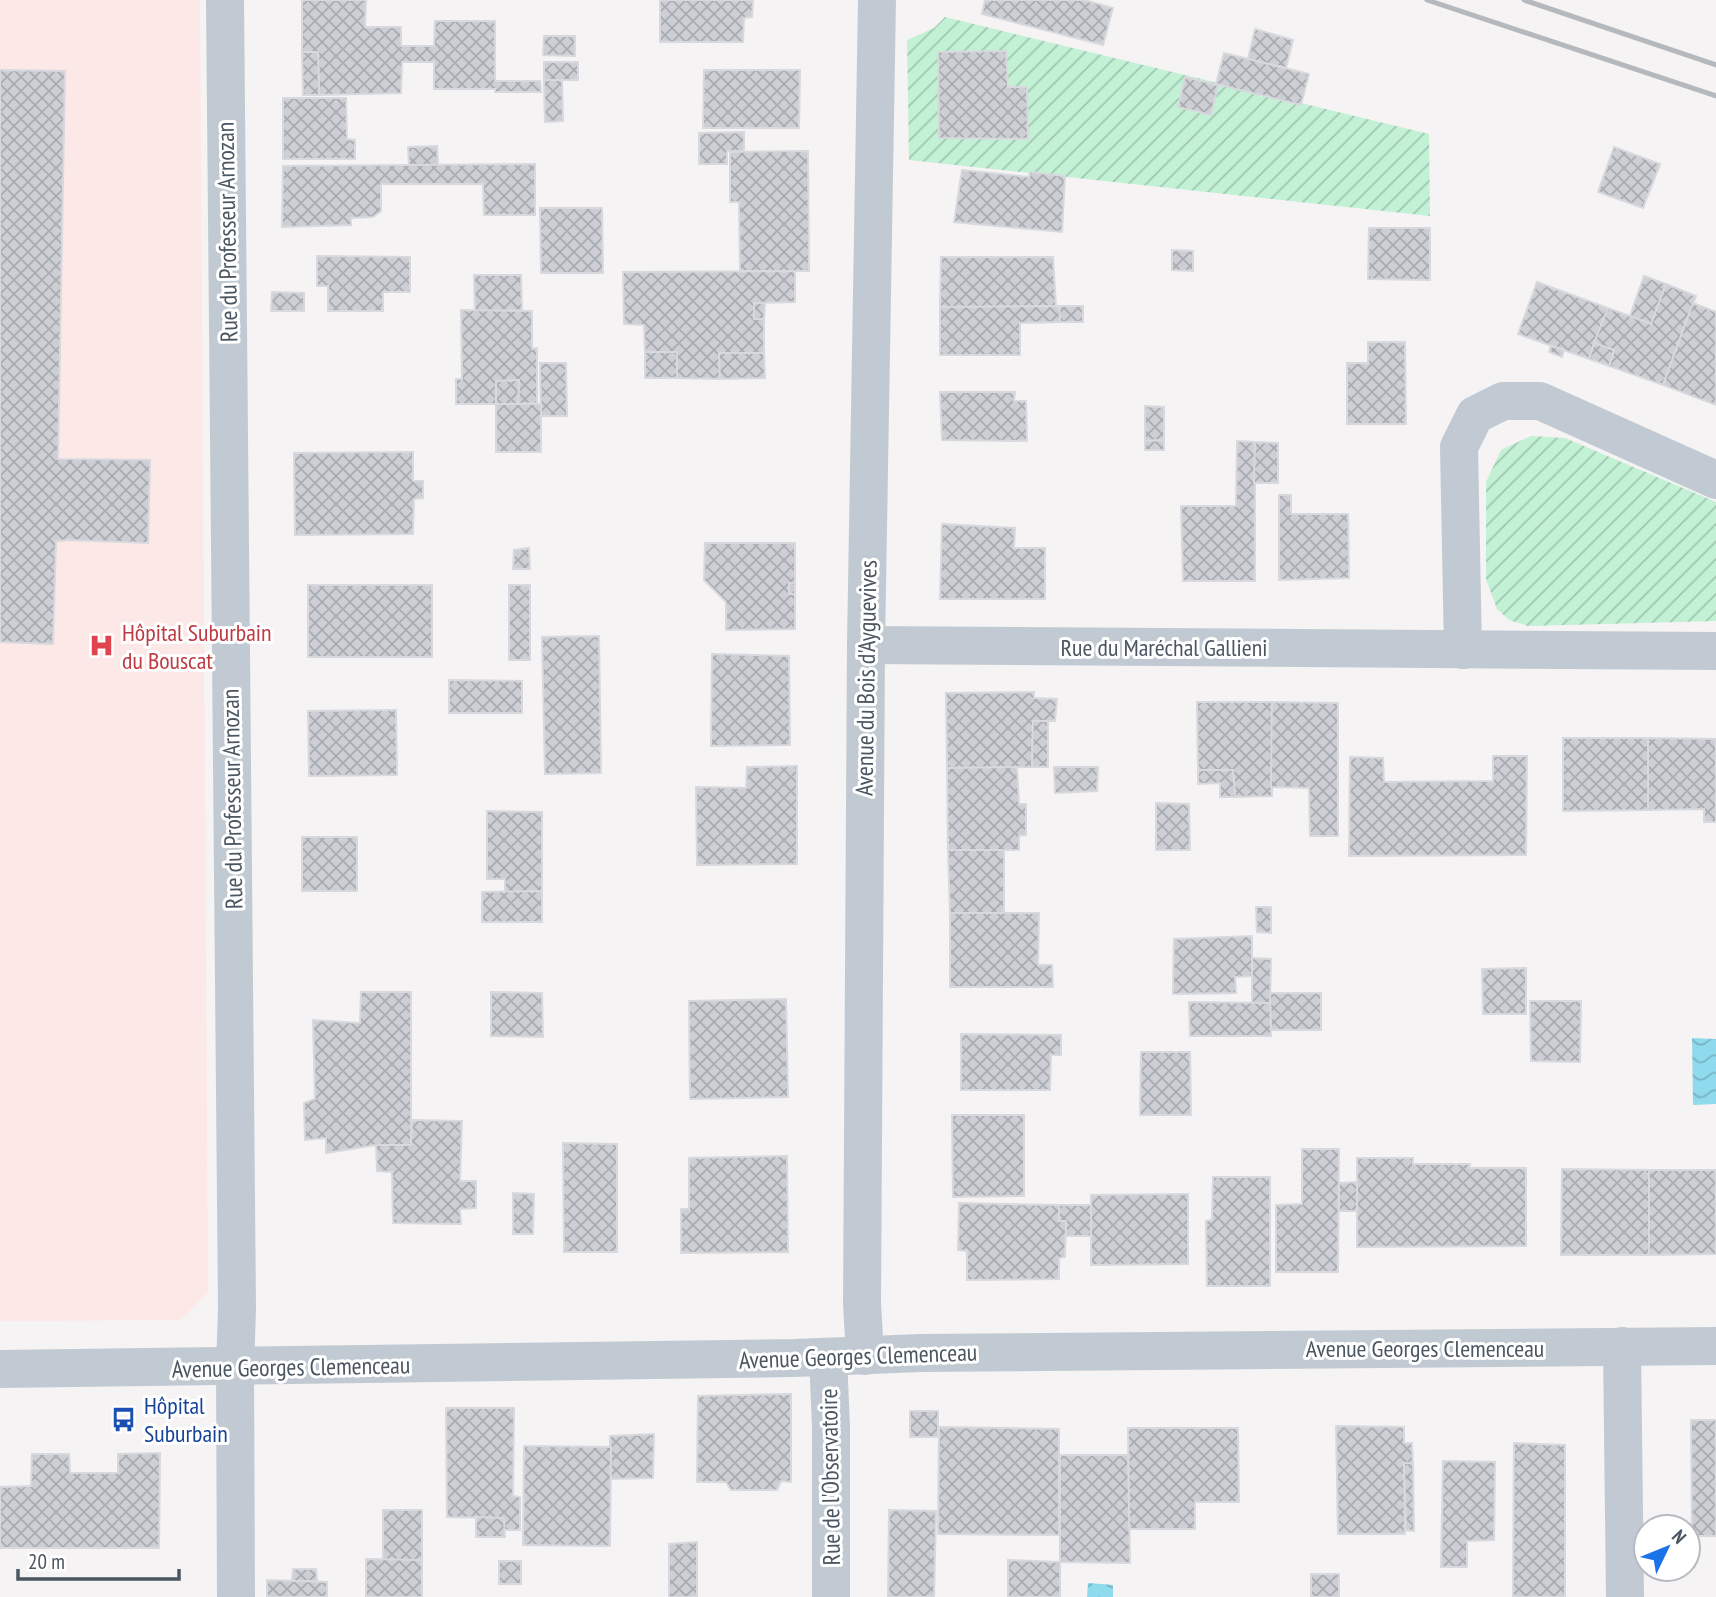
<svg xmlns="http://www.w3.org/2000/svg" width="1716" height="1597" font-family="'PT Sans Narrow',sans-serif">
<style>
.medical{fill:#fce8e6}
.garden{fill:url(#garden-furrows)}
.water{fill:url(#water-waves)}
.building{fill:url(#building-cross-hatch);stroke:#d7d9de;stroke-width:2}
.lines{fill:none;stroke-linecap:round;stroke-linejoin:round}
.minor{stroke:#c1cad2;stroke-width:38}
.rail{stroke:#b5b8bd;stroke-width:5}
.labels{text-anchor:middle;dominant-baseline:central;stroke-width:6;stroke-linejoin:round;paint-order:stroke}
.street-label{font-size:24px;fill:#4a5661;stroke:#fff}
.health-label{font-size:24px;fill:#be3a42;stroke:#fff;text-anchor:start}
.transit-label{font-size:24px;fill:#164399;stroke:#fff;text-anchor:start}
</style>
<defs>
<pattern id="garden-furrows" width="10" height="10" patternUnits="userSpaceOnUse" patternTransform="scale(1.75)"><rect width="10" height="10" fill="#c3f1d5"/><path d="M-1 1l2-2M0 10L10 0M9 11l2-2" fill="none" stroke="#a0c6b0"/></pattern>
<pattern id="water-waves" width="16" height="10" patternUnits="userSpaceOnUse" patternTransform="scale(1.75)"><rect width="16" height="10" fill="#90daee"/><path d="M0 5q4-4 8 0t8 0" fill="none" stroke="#78b4c4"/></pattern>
<pattern id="building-cross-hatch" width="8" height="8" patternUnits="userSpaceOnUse" patternTransform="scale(1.75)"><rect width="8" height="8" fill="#cdcfd5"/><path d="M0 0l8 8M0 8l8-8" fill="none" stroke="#a8abb0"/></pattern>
</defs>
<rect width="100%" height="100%" fill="#f5f3f3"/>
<polygon class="medical" points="0,0 200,0 208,1292 181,1320 0,1321"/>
<g class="garden">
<polygon points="945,17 1429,134 1430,216 909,160 907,40 934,28"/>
<polygon points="1531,436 1565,438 1716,502 1716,621 1528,626 1509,620 1497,609 1486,579 1486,482 1501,450"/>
</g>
<g class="water">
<polygon points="1692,1038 1716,1039 1716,1104 1693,1105"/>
<polygon points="1088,1583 1113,1585 1113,1597 1087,1597"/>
</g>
<g class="building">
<polygon points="302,0 366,0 365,27 401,27 401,46 434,46 435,21 495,21 495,81 540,81 541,92 495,92 495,89 434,89 434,62 402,62 401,93 319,95 318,52 302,52"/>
<polygon points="660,0 753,0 752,17 744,18 743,42 660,42"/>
<polygon points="985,0 1084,0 1113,8 1103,45 982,14"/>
<polygon points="1255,29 1293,40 1286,68 1248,59"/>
<polygon points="544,36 575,36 575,56 543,55"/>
<polygon points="1006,51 1008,87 1027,87 1028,139 939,138 938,52"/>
<polygon points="302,52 318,52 319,95 303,95"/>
<polygon points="1224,53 1309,74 1301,105 1216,84"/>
<rect x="544" y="62" width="34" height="18"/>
<polygon points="0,70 65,71 58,459 150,460 148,543 69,540 56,541 53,644 0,642"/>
<polygon points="704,70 800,70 799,128 703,128"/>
<polygon points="1185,77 1218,85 1211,115 1178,107"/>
<polygon points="544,80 562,80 563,121 545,122"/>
<polygon points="283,98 346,98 347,139 355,140 355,159 283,159"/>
<polygon points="744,132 744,151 727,151 727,164 699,164 699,133"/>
<polygon points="437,146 438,165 409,165 408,147"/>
<polygon points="1614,147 1660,164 1643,208 1598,192"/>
<polygon points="808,151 809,271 740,271 739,202 730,202 730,152"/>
<polygon points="535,164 535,215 484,215 483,184 381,184 381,211 373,217 351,218 351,225 282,227 283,166"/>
<polygon points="962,170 1029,177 1030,172 1065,176 1062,232 954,222"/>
<polygon points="540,208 602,208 603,273 541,273"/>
<polygon points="1369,228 1430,228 1430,280 1368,279"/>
<polygon points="1172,250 1193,251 1193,271 1172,270"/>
<polygon points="317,256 410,257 410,292 383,292 383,311 328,311 328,286 317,286"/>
<polygon points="941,257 1053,257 1056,307 940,307"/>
<polygon points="795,271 795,302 754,303 754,319 764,319 764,353 719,353 720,379 677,378 677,352 645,352 644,325 624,324 623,272"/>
<polygon points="474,275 521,275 522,310 475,311"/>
<polygon points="1644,276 1666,284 1651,324 1630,316"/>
<polygon points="1537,282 1608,308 1589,359 1518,334"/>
<polygon points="1666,284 1696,296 1663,385 1609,366 1614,350 1594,343 1608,308 1651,324"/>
<polygon points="272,292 304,293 304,311 271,311"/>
<polygon points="754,303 765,303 764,319 754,319"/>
<polygon points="1693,303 1716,312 1716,405 1663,385"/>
<polygon points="1059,306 1083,306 1083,322 1060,322"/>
<polygon points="1059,306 1060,322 1020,323 1020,355 940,355 940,307"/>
<polygon points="461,310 532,311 532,349 537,348 537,403 518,404 519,380 496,381 496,404 456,404 456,379 462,379"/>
<polygon points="1368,342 1405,342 1406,424 1347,424 1347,363 1368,363"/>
<polygon points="1594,343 1614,350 1609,366 1589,359"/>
<polygon points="1551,346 1564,350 1562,357 1549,352"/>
<rect x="645" y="352" width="32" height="26"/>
<polygon points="719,353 764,353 765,378 720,379"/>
<polygon points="540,363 566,363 567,416 541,416"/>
<polygon points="519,380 518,404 496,404 496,381"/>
<polygon points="940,392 1015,392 1014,401 1026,401 1027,441 942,440"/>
<rect x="496" y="404" width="45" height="48"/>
<polygon points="1145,406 1164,407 1164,440 1145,441"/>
<polygon points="1164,440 1164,450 1145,450 1145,441"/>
<polygon points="1237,441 1255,442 1255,581 1183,581 1181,506 1236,506"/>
<polygon points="1255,442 1278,443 1278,483 1254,483"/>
<polygon points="413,452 413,481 423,481 423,498 414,499 413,534 295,535 294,453"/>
<polygon points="1279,495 1291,495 1291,514 1348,514 1349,578 1279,580"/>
<polygon points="942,524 1015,528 1014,548 1045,548 1045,599 940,599"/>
<polygon points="705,543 795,543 795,583 789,583 789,594 795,594 795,629 726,630 726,602 704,580"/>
<polygon points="529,548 530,569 513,569 514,550"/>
<rect x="789" y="583" width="6" height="11"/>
<rect x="308" y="585" width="124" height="72"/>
<rect x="509" y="585" width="21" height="75"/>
<polygon points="599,636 601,773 545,774 542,637"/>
<polygon points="712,654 789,656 790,745 711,746"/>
<polygon points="449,680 522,681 522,713 449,713"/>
<polygon points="1034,692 1034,698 1057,699 1055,721 1033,721 1032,767 947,768 946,693"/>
<polygon points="1197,702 1272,702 1272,796 1235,797 1233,770 1198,770"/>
<polygon points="1272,702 1338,703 1338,836 1310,836 1309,788 1271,787"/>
<polygon points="396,710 397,775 309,776 308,711"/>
<polygon points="1033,721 1048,721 1048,767 1032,767"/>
<polygon points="1563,738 1648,738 1648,810 1563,811"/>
<polygon points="1648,738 1716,739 1716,822 1704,822 1704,809 1648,810"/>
<polygon points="1493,756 1527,756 1526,855 1349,856 1350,757 1383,758 1384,782 1493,781"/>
<polygon points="797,766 797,864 697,865 696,787 746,788 747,767"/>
<polygon points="1017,767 1019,804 1026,804 1026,835 1019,836 1019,850 948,850 947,768"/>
<polygon points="1054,767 1098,767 1097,791 1055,793"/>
<polygon points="1198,770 1233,770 1235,797 1220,797 1220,783 1198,784"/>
<polygon points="1156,803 1189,804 1190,850 1156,850"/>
<polygon points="487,811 542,812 542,891 505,892 505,879 487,879"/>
<rect x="302" y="837" width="55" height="54"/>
<polygon points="948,850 1004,850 1004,913 950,913"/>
<polygon points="542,891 542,922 482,922 482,892"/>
<polygon points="1256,907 1271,907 1271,933 1257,932"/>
<polygon points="950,913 1039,913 1038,965 1052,965 1053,987 950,987"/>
<polygon points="1252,936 1252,976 1235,977 1236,993 1173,994 1174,939"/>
<polygon points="1252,958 1271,959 1270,1003 1252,1003"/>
<polygon points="1526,968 1526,1014 1483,1014 1482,969"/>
<polygon points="361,992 411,992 411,1145 376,1145 326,1153 326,1138 305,1140 304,1103 315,1099 313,1020 360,1023"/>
<polygon points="491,992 542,993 543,1037 491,1036"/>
<polygon points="1270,993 1321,993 1321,1030 1271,1030"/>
<polygon points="786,999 788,1097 690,1099 689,1001"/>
<polygon points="1530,1001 1581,1001 1580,1062 1531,1061"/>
<polygon points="1189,1002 1270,1003 1271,1036 1190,1036"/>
<polygon points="961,1034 1061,1035 1061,1055 1051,1055 1050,1090 961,1090"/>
<polygon points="1141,1052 1190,1052 1191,1115 1140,1115"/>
<polygon points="952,1115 1024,1115 1024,1196 953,1197"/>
<polygon points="412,1120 462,1121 460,1181 476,1181 476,1208 460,1209 461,1224 393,1223 392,1172 377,1171 376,1145 411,1145"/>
<polygon points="563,1143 617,1144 617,1252 564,1252"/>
<polygon points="1302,1149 1339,1149 1338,1272 1276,1272 1276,1205 1302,1204"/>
<polygon points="787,1156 788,1252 681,1253 681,1209 689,1209 689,1158"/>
<polygon points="1357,1158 1413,1158 1413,1164 1470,1164 1469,1168 1526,1168 1526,1246 1357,1247"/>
<polygon points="1562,1169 1649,1170 1649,1255 1561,1255"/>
<polygon points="1649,1170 1716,1170 1716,1254 1649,1255"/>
<polygon points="1213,1177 1270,1177 1270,1286 1207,1286 1206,1221 1212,1220"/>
<polygon points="1357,1182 1357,1211 1339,1211 1339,1183"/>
<polygon points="513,1193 534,1194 533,1234 513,1234"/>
<polygon points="1188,1194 1188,1264 1091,1265 1091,1195"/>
<polygon points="959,1203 1059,1205 1059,1221 1066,1221 1065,1257 1059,1258 1059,1279 967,1280 967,1251 958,1250"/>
<polygon points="1059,1205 1091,1205 1091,1236 1066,1236 1066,1221 1059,1221"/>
<polygon points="791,1394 791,1482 781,1481 777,1490 731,1490 726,1482 697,1482 698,1396"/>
<polygon points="446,1408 514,1408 513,1496 520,1497 520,1530 504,1530 504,1518 447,1517"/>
<rect x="910" y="1411" width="28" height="26"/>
<polygon points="1691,1420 1716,1420 1716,1536 1692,1536"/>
<polygon points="1336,1426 1404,1427 1404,1443 1412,1443 1413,1463 1404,1463 1405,1534 1338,1534"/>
<polygon points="939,1427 1059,1429 1059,1535 938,1534"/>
<polygon points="1128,1428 1238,1428 1239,1502 1195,1502 1195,1529 1129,1529"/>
<polygon points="654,1434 653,1478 610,1479 610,1436"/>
<polygon points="1514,1443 1565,1445 1565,1597 1513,1597"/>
<polygon points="524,1446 611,1447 610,1546 523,1545"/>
<polygon points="160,1453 159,1548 0,1548 0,1487 31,1486 32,1454 69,1454 70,1473 118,1473 118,1454"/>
<polygon points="1060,1455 1128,1455 1130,1563 1060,1562"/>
<polygon points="1443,1461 1495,1462 1494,1540 1467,1541 1467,1567 1441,1567"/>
<polygon points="1404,1463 1413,1463 1414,1531 1406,1530"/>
<rect x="383" y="1510" width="39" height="50"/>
<polygon points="889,1510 936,1511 934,1597 888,1597"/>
<polygon points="476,1517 504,1518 505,1537 476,1537"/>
<polygon points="697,1542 697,1597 669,1597 669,1544"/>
<polygon points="366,1559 422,1560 422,1597 366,1597"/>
<polygon points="1008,1560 1060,1562 1060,1597 1008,1597"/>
<rect x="499" y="1561" width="22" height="23"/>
<polygon points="293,1569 316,1569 317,1581 292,1581"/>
<rect x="1311" y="1574" width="28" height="23"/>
<polygon points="267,1580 327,1582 327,1597 267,1597"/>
</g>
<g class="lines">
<g class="minor">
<polyline points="225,0 237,1309 235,1368 236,1597"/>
<polyline points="866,645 1716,651"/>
<polyline points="1463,650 1459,447 1475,415 1503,401 1540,401 1716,480"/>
<polyline points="1622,1346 1625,1597"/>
<polyline points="865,1356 862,1303 866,645 877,0"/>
<polyline points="828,1357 831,1427 831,1597"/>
<polyline points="0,1369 794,1358 921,1353 1716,1346"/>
</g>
<g class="rail">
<polyline points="1427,0 1716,96"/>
<polyline points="1524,0 1716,65"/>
</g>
</g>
<defs>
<symbol id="hospital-bare" viewBox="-9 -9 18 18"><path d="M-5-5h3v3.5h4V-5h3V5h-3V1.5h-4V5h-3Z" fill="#e0444e" stroke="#fff" stroke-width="2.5" paint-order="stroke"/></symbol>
<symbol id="bus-bare" viewBox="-9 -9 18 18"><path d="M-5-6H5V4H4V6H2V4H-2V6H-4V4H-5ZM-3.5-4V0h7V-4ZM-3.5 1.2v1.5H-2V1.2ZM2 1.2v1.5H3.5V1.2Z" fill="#1a4fb4" stroke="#fff" stroke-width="2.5" paint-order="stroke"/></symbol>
</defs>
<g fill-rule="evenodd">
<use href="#hospital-bare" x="84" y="628" width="35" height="35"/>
<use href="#bus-bare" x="106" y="1402" width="35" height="35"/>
</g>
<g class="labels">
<g class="street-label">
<text transform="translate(227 232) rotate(-91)">Rue du Professeur Arnozan</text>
<text x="1164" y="647">Rue du Maréchal Gallieni</text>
<text transform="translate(866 678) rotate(-89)">Avenue du Bois d'Ayguevives</text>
<text transform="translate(232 799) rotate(-91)">Rue du Professeur Arnozan</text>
<text x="1425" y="1348">Avenue Georges Clemenceau</text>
<text transform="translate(858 1356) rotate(-2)">Avenue Georges Clemenceau</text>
<text transform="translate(291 1367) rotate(-1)">Avenue Georges Clemenceau</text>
<text transform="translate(830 1477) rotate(-91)">Rue de l'Observatoire</text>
</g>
<g class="health-label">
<text x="122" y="632">Hôpital Suburbain<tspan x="122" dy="28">du Bouscat</tspan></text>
</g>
<g class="transit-label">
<text x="144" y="1405">Hôpital<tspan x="144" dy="28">Suburbain</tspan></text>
</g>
</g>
<g transform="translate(1667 1548) rotate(47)"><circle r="33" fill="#ffffff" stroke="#b7bbc0" stroke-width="2"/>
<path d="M0-5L12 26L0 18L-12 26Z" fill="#1a73e8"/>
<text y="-10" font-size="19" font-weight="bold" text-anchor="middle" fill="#4a5661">N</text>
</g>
<path d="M18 1569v10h161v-10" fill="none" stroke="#4a5661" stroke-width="3.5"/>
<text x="28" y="1569" font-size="21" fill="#4a5661" stroke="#ffffff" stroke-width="5" paint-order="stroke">20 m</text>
</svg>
